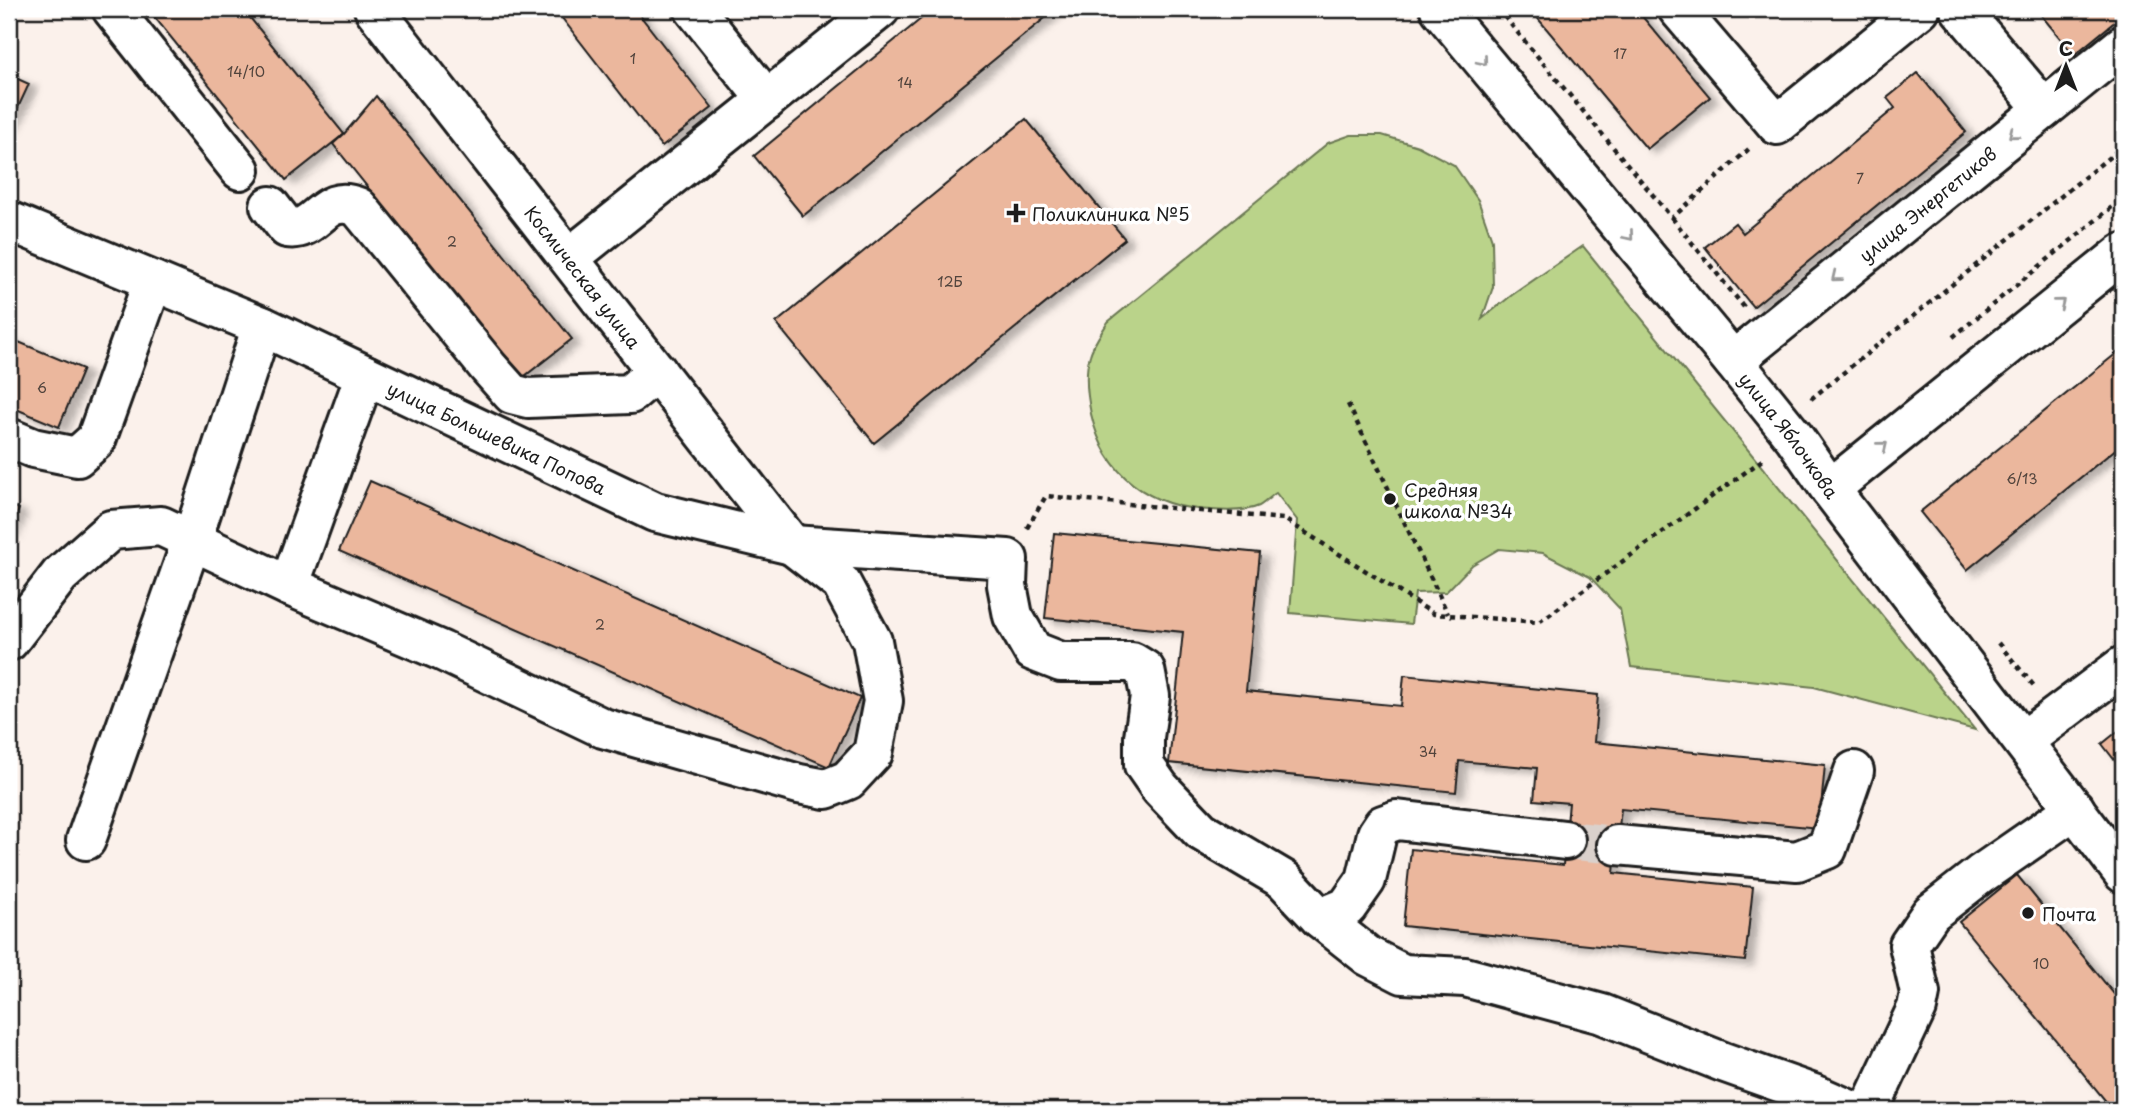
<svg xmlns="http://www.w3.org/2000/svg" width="2132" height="1119" font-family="'Playpen Sans',sans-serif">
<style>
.green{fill:#bad38a;stroke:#6b7853;stroke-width:2}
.building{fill:#ebb79d;stroke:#1c1c1c;stroke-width:2;filter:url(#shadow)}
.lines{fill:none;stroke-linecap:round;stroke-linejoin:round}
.minor-tunnel{stroke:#dad1cc;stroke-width:38;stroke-dasharray:38 19;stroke-linecap:butt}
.minor-casing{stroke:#1c1c1c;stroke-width:44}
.path{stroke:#1c1c1c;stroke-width:4.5;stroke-dasharray:5 5;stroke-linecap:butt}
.minor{stroke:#fff;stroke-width:38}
.oneway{stroke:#999}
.poi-dot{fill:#1c1c1c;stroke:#fff;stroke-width:2.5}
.labels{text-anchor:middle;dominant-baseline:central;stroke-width:7;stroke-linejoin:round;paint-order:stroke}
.number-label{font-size:14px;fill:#50433c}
.street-label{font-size:18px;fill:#1c1c1c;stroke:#fff}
.poi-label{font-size:18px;fill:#1c1c1c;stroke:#fff;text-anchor:start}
</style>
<defs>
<filter id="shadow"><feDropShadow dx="8" dy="4.5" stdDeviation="3.5" flood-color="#0004"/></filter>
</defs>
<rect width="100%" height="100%" fill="#fbf1eb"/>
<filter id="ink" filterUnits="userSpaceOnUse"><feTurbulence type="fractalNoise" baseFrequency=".0143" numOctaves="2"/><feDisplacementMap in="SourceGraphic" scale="14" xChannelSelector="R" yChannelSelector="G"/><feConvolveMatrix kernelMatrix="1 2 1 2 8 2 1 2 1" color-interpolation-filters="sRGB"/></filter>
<g filter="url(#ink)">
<path class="green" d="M1351,135h31l36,11 36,19 24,35 14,40 1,47 -11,32 30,-24 71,-49 392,484 -161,-43 -183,-20 -11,-58 -30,-32 -47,-24 -44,-4 -27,16 -26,27 -31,1 -4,31 -121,-11 7,-93 -21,-27c-5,3 -11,10 -17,13 -13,6 -34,5 -48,4 -62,-2 -106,-35 -120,-96 -4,-19 -7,-40 -1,-59 3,-11 12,-23 18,-33l220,-179z"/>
<g class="building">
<polygon points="148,9 243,9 344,134 286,180"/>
<polygon points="555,9 635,9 712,108 662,147"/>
<polygon points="933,9 1056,9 803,216 754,156"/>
<polygon points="1530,9 1636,9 1710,97 1647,149"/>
<polygon points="2036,9 2123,9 2123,15 2074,55"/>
<polygon points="1918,73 1966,132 1753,307 1705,247 1735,223 1743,233 1895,108 1887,98"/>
<polygon points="9,75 29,84 9,127"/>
<polygon points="376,96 572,339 521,379 333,144 344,134"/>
<polygon points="1026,119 1125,239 874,443 776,323"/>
<polygon points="9,338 83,369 59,427 9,406"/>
<polygon points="2123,348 2123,443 1967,570 1920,512"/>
<polygon points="370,481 860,698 829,767 339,551"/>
<polygon points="9,504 19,509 10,532 9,532"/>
<polygon points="1054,533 1260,553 1246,691 1401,706 1404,675 1598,695 1594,742 1825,765 1819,828 1621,809 1614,873 1753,887 1745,961 1403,926 1411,849 1563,865 1569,803 1534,800 1537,768 1459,761 1456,792 1169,763 1183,632 1045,618"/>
<polygon points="2123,727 2123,771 2102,744"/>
<polygon points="2017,875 2123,1005 2123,1110 2113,1110 1959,922"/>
</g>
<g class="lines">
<polyline class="minor-tunnel" points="1565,840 1617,845"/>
<defs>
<g id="minor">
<polyline points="112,9 240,170"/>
<polyline points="694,9 767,100"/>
<path id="s1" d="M1440,9l293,352 61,76 36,52 293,384"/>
<polyline points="1678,9 1777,125 1920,9"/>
<polyline points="1960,9 2044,109"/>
<path d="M270,206l17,22c31,5 35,-36 71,-21l130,160 24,27 16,4 102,-4 27,-23"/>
<path id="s2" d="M9,221l253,105 393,186 137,33 216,14 -1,26 6,31 20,35 28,11h71l13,8 5,26 -6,41v28l16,23 41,43 83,49 36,38 48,38 35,18 62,3 137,37 121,48 93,33 34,15"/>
<polyline points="569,258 880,9"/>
<path id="s3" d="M1733,361l390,-316"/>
<polyline points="9,438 33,448 77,457 96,440 153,281"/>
<polyline points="1830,489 2123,253"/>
<polyline points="289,586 365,375"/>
<polyline points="9,641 60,575 111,530 161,526 289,586 442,651 603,728 799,784 826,789 848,780 873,753 883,701 872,641 841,583 792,545 374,9"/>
<polyline points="2023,741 2123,666"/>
<polyline points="86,840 192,540 262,326"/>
<polyline points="1617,845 1797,861 1827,849 1854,771"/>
<polyline points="1320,918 1347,907 1366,880 1377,834 1383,825 1397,820 1565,840"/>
<polyline points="1869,1110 1917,1008 1920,993 1909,945 1931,913 1981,874 2075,809"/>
</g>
</defs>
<use href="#minor" class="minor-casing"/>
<g class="path">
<polyline points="1498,9 1672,218 1750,148"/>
<polyline points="1672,218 1744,307"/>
<polyline points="1953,337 2123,198"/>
<polyline points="1811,399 2123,146"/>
<polyline points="1348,404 1448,614"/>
<polyline points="1027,528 1046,496 1284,519 1434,614 1539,622 1765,458"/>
<polyline points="1998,643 2035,687"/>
</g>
<use href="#minor" class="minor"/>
</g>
<defs><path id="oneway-chevron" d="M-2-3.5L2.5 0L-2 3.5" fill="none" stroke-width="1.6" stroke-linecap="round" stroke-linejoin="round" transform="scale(1.75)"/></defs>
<g class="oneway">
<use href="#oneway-chevron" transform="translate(1483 61) rotate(50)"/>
<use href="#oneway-chevron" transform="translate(2013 134) rotate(141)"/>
<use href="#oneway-chevron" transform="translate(1629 236) rotate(50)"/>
<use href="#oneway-chevron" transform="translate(1836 277) rotate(141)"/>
<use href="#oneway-chevron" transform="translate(2060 303) rotate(-39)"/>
<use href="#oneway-chevron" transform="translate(1883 446) rotate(-39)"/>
</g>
</g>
<g class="poi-dot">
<path d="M1012.5 202.5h7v7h7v7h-7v7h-7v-7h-7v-7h7z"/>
<circle cx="1390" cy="499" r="7"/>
<circle cx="2028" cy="913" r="7"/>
</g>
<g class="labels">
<g class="number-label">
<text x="1620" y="53">17</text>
<text x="633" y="58">1</text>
<text x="246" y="71">14/10</text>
<text x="905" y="82">14</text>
<text x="1860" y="178">7</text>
<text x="452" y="241">2</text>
<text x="950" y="281">12Б</text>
<text x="42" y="387">6</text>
<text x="2022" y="478">6/13</text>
<text x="600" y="624">2</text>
<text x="1428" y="751">34</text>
<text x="2041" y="963">10</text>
</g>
<g class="street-label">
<text stroke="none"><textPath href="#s3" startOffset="250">улица Энергетиков</textPath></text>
<text transform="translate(583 277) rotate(52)">Космическая улица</text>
<text stroke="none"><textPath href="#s1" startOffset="551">улица Яблочкова</textPath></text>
<text stroke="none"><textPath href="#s2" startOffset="534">улица Большевика Попова</textPath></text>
</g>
<g class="poi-label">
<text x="1032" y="213">Поликлиника №5</text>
<text x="1404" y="489">Средняя<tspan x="1404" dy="21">школа №34</tspan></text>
<text x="2042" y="913">Почта</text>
</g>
</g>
<rect width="2132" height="1119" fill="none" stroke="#fff" stroke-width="35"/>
<rect x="18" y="18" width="2097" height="1084" fill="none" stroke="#1c1c1c" stroke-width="2.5" filter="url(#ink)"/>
<g transform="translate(2066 66)" stroke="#ffffff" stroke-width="5" paint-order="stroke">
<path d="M0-5L12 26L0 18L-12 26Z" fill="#1c1c1c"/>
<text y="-10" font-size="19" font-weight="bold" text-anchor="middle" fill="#1c1c1c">С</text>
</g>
</svg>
